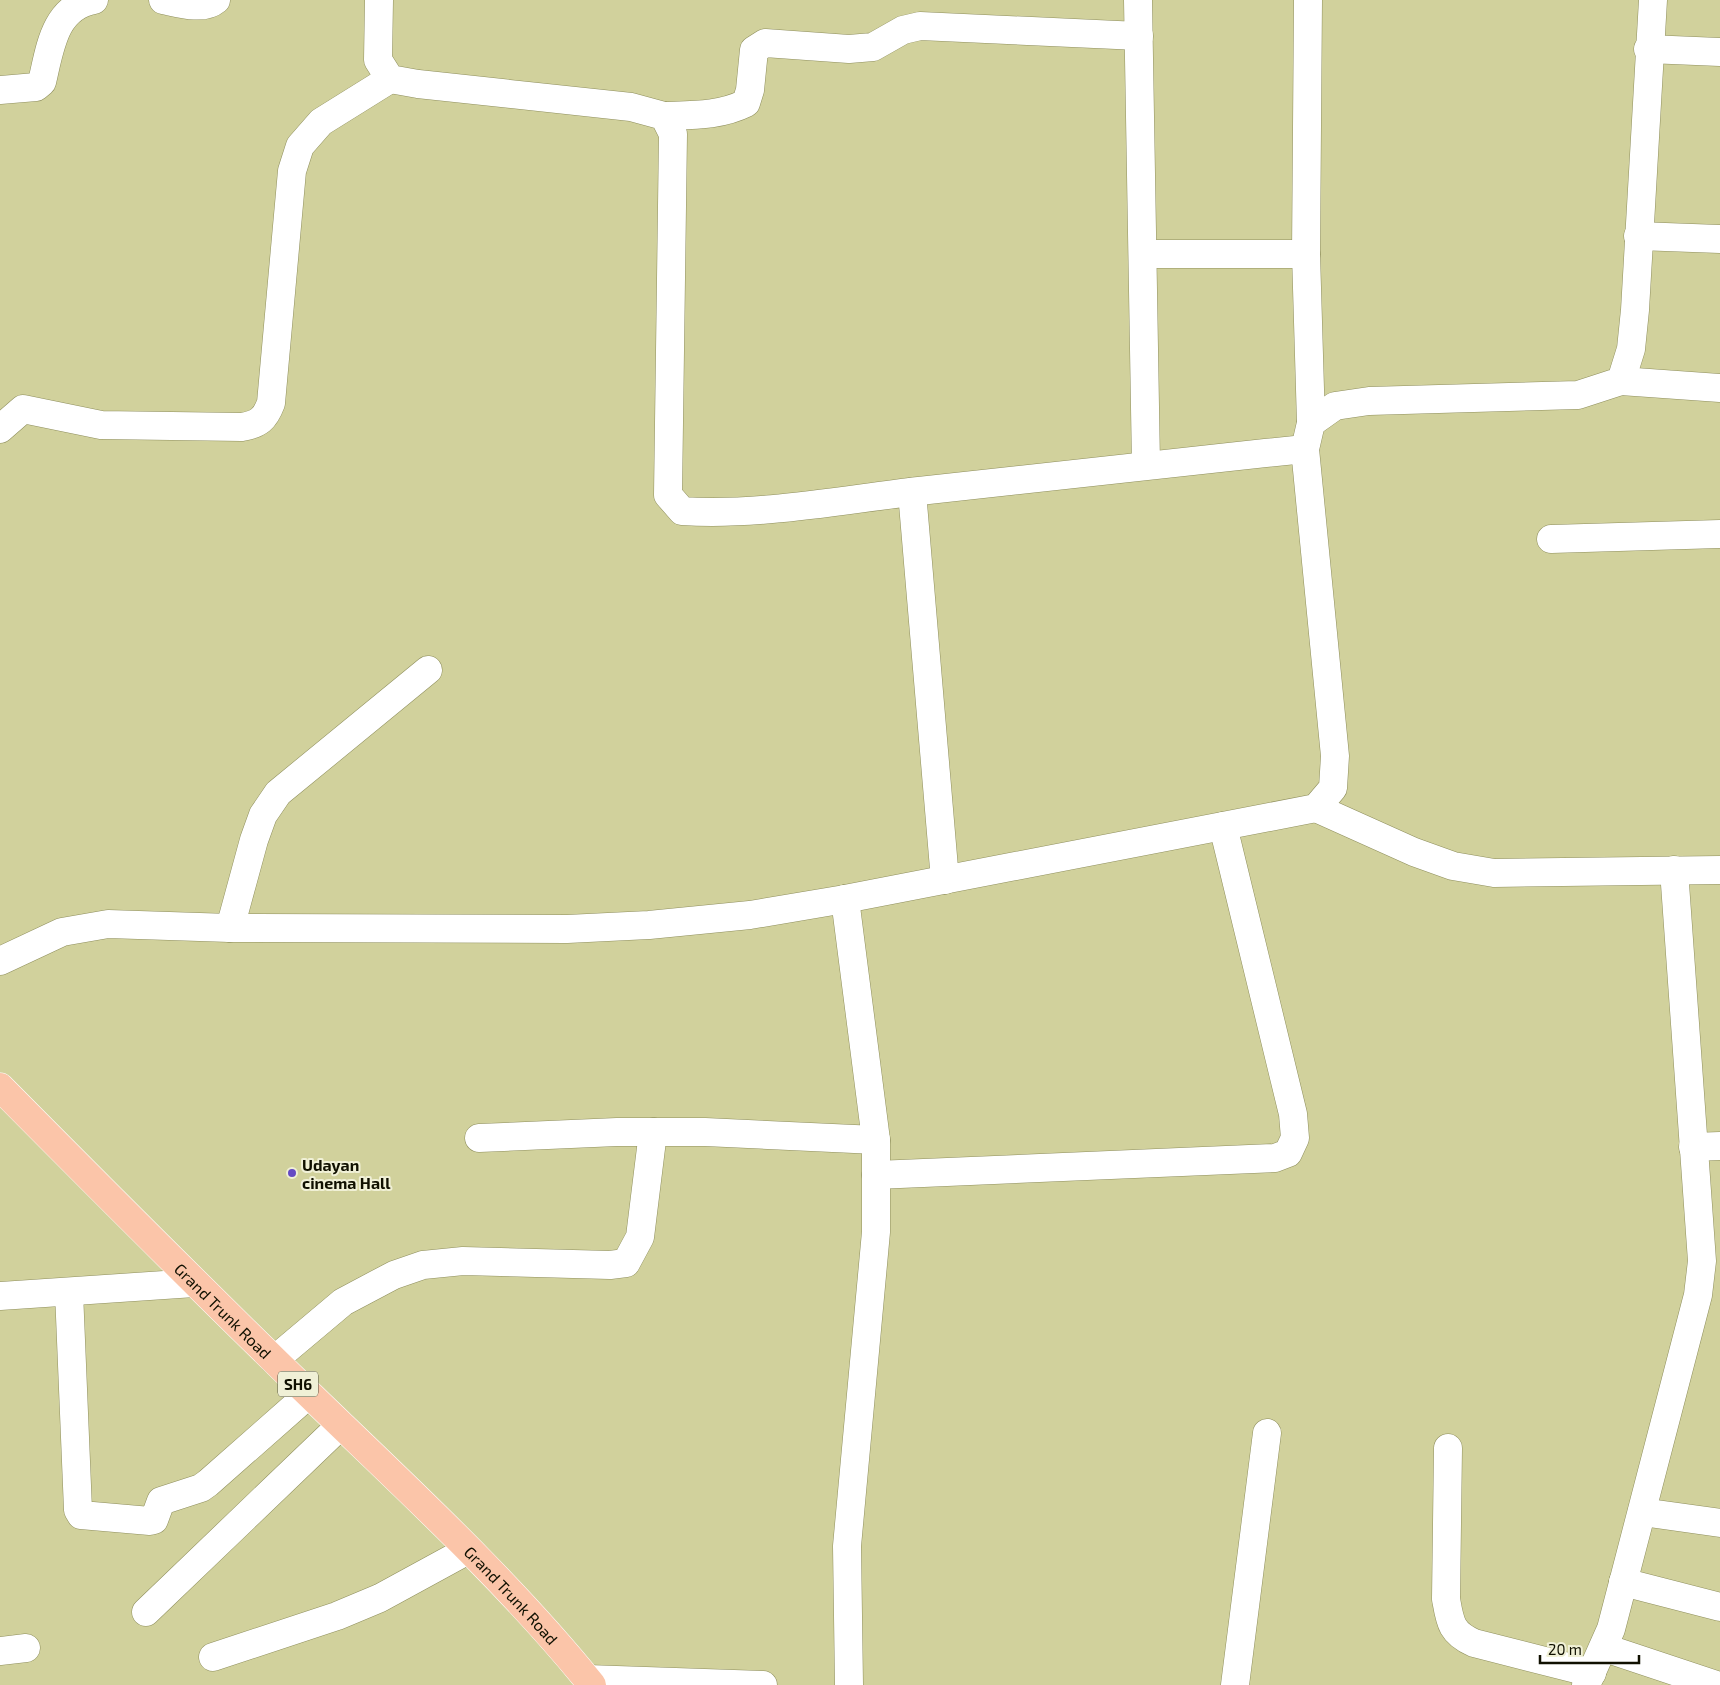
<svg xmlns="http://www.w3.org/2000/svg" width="1720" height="1685" font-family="'Exo 2',sans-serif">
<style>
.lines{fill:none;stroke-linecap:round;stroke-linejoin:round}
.street-casing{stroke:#8f8f5d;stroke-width:29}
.primary-casing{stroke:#fff;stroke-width:29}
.street{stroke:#fff;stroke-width:28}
.primary{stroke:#fbc5a9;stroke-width:28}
.poi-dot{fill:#644ac3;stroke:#f0f0d6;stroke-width:2}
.labels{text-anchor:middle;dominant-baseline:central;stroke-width:4;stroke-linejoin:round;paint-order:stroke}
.shield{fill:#f0f0d6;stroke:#535340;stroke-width:1}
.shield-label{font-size:15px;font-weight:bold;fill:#101000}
.poi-label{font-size:16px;font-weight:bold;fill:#101000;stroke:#f0f0d6;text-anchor:start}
.street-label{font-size:16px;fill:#101000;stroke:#f0f0d6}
</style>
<rect width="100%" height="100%" fill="#d1d19c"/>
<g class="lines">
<defs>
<g id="street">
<path d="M163,0c15,3 40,11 53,0"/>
<path d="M379,0l-1,60 12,19 28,5 213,23 33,9 9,18 -5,361 14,16c78,5 159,-11 237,-20 128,-15 257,-29 386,-42"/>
<polyline points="1138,0 1146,465"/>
<polyline points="1308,0 1306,254 1311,423"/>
<polyline points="1648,49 1720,52"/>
<path d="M0,90l36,-3 6,-5c8,-33 12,-75 52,-82"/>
<path d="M664,116c29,-1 56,0 82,-13l4,-13 4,-40 11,-7 84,6 24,-2 30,-17 17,-4 219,10"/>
<polyline points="1638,236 1720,239"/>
<polyline points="1143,254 1306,254"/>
<polyline points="1621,381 1720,388"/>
<path d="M0,429l23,-20 78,16 141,2c17,-3 23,-8 29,-24l21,-232 8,-25 21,-24 69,-43"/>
<polyline points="912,492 945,880"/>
<polyline points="1551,539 1720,534"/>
<polyline points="1316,808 1414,852 1453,866 1494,873 1720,870"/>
<polyline points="845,899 876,1140 876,1232 847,1546 849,1685"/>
<polyline points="230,928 254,840 263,815 278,793 428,670"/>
<polyline points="0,961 62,932 108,924 230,928 567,929 649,925 750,915 845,899 1316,808 1333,788 1335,756 1305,449 1311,423 1335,406 1369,401 1578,395 1621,381 1631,349 1635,310 1653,0"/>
<polyline points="479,1138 617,1132 705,1132 876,1140"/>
<polyline points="1693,1147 1720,1146"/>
<polyline points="876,1175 1275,1158 1288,1153 1295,1138 1293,1114 1223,826"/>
<polyline points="69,1292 78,1510 81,1515 150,1521 154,1520 161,1501 201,1488 208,1483 309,1394"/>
<polyline points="0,1296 194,1283"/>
<polyline points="274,1360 343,1302 394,1275 423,1265 463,1261 610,1265 626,1263 640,1237 653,1132"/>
<path d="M1448,1448l-2,151c4,23 5,34 28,44l118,30"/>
<polyline points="1642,1512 1720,1523"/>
<polyline points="1623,1582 1720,1607"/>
<polyline points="146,1612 341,1425"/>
<polyline points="1605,1648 1716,1685"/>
<polyline points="0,1651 26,1648"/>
<polyline points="213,1657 337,1616 380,1598 468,1550"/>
<polyline points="587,1679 763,1685"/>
<polyline points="1235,1685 1267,1433"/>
<polyline points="1586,1685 1611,1629 1698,1295 1702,1261 1674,870"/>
</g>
<g id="primary">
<path id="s1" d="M0,1087c102,103 205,206 309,307 97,94 198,186 283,291"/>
</g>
</defs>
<use href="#street" class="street-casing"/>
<use href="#primary" class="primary-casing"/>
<use href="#street" class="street"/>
<use href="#primary" class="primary"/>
</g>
<circle class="poi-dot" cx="292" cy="1173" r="5"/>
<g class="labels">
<rect class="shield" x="278" y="1371.5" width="40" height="25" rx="4"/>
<g class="shield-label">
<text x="298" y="1384">SH6</text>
</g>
<g class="poi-label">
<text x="302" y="1164">Udayan<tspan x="302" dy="18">cinema Hall</tspan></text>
</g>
<g class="street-label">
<text stroke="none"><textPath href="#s1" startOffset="316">Grand Trunk Road</textPath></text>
<text stroke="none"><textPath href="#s1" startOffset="721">Grand Trunk Road</textPath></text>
</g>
</g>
<path d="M1540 1655v8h99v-8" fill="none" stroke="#101000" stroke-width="2.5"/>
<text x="1548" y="1655" font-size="15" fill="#101000" stroke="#f0f0d6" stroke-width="4" paint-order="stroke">20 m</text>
</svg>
